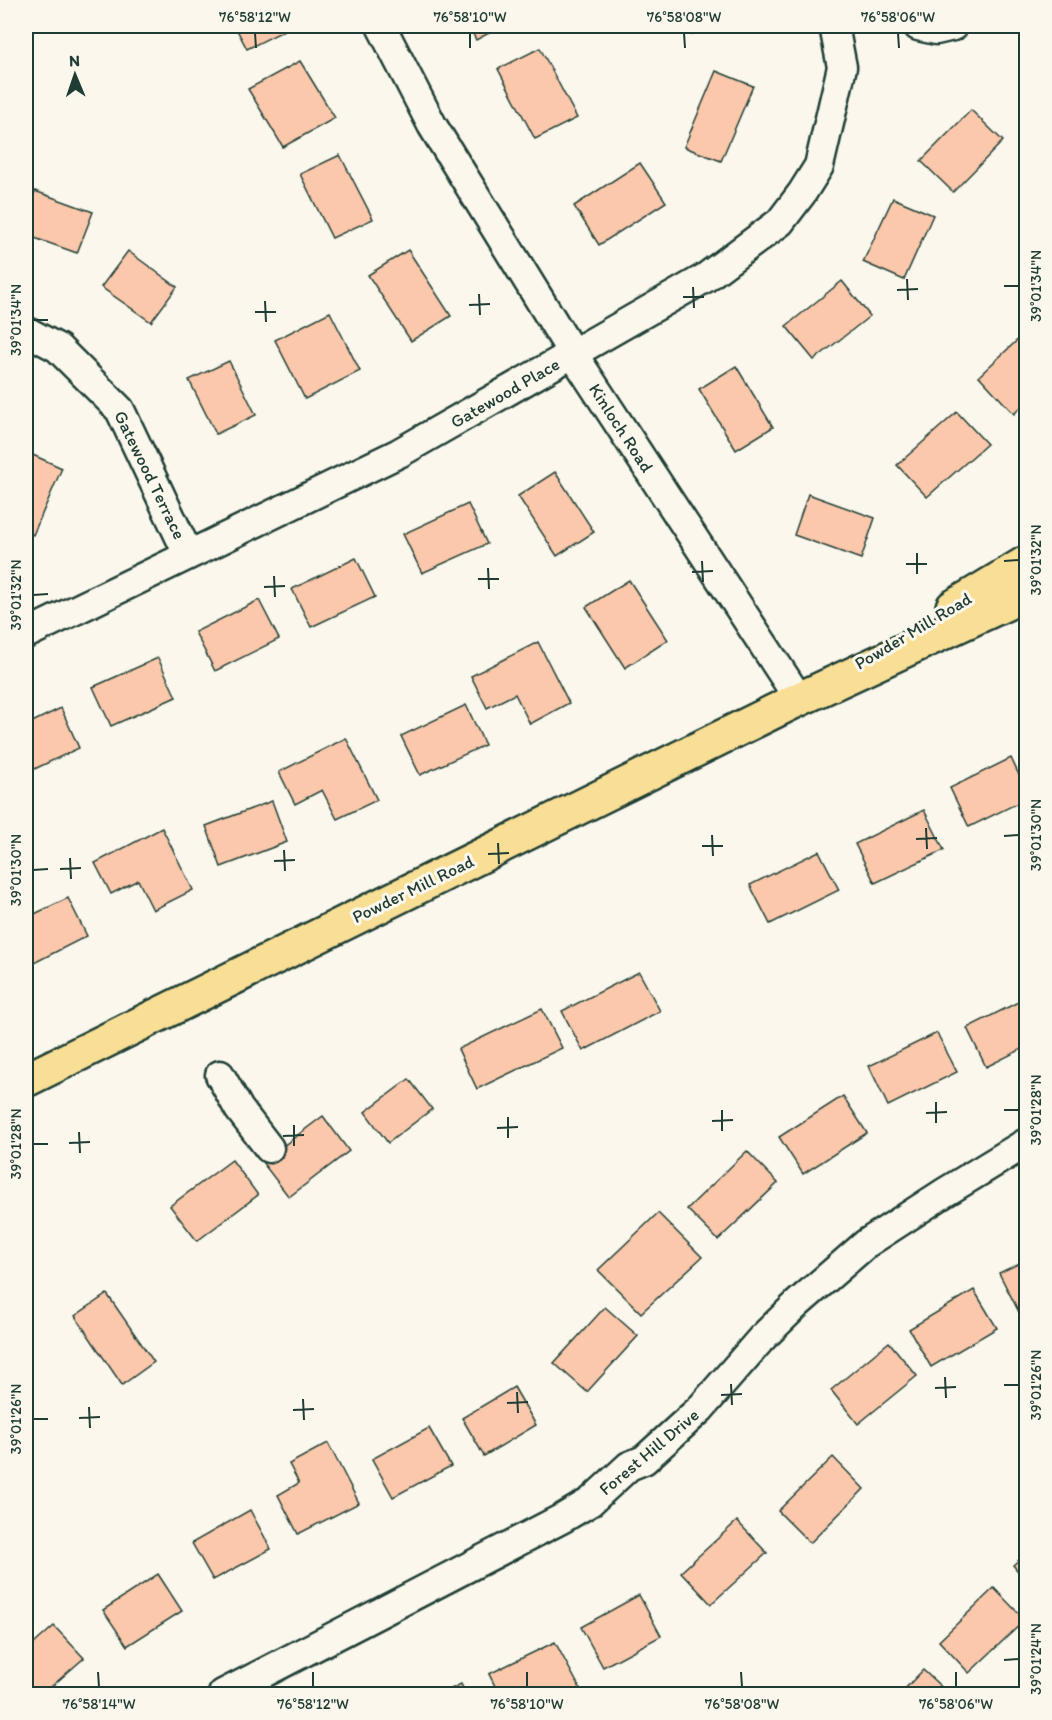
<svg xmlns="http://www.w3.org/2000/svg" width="1052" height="1720" font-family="Itim,sans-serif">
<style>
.building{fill:#fbc8ab;stroke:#1f3d34;stroke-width:1.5}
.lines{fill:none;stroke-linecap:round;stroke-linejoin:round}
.minor-casing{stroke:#1f3d34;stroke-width:33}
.major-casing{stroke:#1f3d34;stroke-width:38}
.minor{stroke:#fbf7ec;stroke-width:28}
.major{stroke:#f9df96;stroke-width:33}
.ticks{fill:none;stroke:#1f3d34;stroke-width:2}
.labels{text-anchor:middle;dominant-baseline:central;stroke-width:6;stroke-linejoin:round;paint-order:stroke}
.street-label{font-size:18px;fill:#1f3d34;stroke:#fbf7ec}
.neatline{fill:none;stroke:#1f3d34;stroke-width:2}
.ticks-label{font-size:15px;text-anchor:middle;fill:#1f3d34}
</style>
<rect width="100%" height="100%" fill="#fbf7ec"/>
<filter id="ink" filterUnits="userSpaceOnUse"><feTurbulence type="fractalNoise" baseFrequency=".0167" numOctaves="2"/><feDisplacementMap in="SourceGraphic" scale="12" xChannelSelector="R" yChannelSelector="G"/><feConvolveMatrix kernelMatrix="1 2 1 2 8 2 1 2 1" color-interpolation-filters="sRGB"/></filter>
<g filter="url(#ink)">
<g class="building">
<polygon points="235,26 285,26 287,29 247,49"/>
<polygon points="469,26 502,26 476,40"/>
<polygon points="687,26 708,26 691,35"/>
<polygon points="540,48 577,118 535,139 498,69"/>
<polygon points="300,61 335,118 283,147 248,89"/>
<polygon points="716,71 753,86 721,161 684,147"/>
<polygon points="971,110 1003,141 953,192 921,161"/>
<polygon points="340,155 373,219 332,238 300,174"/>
<polygon points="640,163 666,202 599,245 574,206"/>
<polygon points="35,191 93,212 77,253 26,235 26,218"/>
<polygon points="893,198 933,215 904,280 863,262"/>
<polygon points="408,250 451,316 411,341 368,275"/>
<polygon points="128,251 177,287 151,322 101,287"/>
<polygon points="842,281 870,316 814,360 786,326"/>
<polygon points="330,312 360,371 305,399 275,340"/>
<polygon points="1026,332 1026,402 1014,414 979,376"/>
<polygon points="229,361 256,415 216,434 189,380"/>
<polygon points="736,366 773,427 736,450 699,389"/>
<polygon points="957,412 987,444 927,497 897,465"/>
<polygon points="26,452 62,468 33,535 26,531"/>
<polygon points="555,472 594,532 557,556 518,496"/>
<polygon points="808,494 875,518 861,559 794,535"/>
<polygon points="468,504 487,544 422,573 403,534"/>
<polygon points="356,558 375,597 311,627 292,589"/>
<polygon points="629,580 668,640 625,668 586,607"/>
<polygon points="259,600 279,639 215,671 195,632"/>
<polygon points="538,642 569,703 530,724 515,694 487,708 471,676"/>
<polygon points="158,658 176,697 111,726 93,687"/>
<polygon points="466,705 485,745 420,775 401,736"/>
<polygon points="61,708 79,748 26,773 26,725"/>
<polygon points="346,738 377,800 337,819 322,790 295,804 279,772"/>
<polygon points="1011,758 1026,790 1026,799 969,827 950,788"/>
<polygon points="272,801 287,842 221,867 206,826"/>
<polygon points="924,810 944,850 875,883 855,844"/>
<polygon points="162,828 193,890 153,910 138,880 111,894 95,863"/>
<polygon points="819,851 839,890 770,924 750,885"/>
<polygon points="68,898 87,936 26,967 26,918"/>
<polygon points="639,972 660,1011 583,1051 562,1011"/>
<polygon points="1024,999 1026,1003 1026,1047 986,1067 967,1028"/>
<polygon points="542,1009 562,1048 477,1089 458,1049"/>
<polygon points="937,1033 957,1072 888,1106 869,1066"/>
<polygon points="409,1079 432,1109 388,1143 365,1112"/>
<polygon points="843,1096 867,1133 803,1174 779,1137"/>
<polygon points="323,1116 349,1151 289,1197 262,1162"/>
<polygon points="747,1151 778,1183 718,1240 687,1209"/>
<polygon points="232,1160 258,1195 197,1241 170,1206"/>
<polygon points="658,1213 702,1257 641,1313 598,1270"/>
<polygon points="1026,1260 1026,1309 1019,1312 999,1273"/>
<polygon points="974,1290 997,1328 931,1367 909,1329"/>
<polygon points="107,1294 154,1362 122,1385 75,1316"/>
<polygon points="605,1307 638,1336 587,1392 554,1363"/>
<polygon points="889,1342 917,1376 858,1424 831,1390"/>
<polygon points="514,1387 536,1425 484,1456 462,1418"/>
<polygon points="429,1428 451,1466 393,1497 372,1459"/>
<polygon points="328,1443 359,1503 298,1534 278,1495 299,1483 289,1464"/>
<polygon points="833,1457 864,1489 810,1543 778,1511"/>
<polygon points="250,1510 271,1549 213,1580 192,1543"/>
<polygon points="737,1521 767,1553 711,1604 681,1572"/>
<polygon points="1026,1554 1026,1581 1013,1565"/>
<polygon points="158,1574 182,1611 127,1646 103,1610"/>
<polygon points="994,1588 1025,1620 969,1673 939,1641"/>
<polygon points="639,1595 661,1636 603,1667 581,1627"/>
<polygon points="54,1626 84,1658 43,1694 26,1694 26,1651"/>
<polygon points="555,1642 583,1694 499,1694 489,1674"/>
<polygon points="923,1670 949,1694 900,1694"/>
<polygon points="461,1684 466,1694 441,1694"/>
</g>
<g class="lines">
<defs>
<g id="minor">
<polyline points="381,26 432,125 573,354 799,699"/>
<polyline points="918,26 936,30 953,26"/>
<polyline points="26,331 58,348 120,410 188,554"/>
<polyline points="26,634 399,453 705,278 780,222 802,193 819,166 842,67 834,26"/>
<polyline points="220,1075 239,1109 269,1148"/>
<polyline points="223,1694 563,1518 590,1502 629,1466 644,1460 700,1409 762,1338 797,1304 867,1243 944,1193 1026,1143"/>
</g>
<g id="major">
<polyline points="953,607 1026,563"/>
<polyline points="26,1080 793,702 1026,594"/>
</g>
</defs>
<use href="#minor" class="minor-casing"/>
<use href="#major" class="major-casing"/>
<use href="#minor" class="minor"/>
<use href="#major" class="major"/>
</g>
</g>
<path class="ticks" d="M255,33l1,15M470,33v15M684,33l1,15M898,33l1,15M907,279l1,21M1004,286h15M693,287l1,21M897,290l21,-1M479,294l1,21M683,297h21M265,301l1,21M469,305l21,-1M255,312h21M33,320h15M917,553v21M702,561l1,21M1004,561l15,-1M906,564h21M488,568l1,21M692,572l21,-1M274,576l1,21M478,579h21M264,587l21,-1M33,595l15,-1M926,828l1,21M712,835l1,21M1004,836l15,-1M916,839l21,-1M498,843l1,21M702,846h21M284,850l1,21M488,854l21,-1M70,858l1,21M274,861l21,-1M60,869l21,-1M33,870l15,-1M936,1102v21M722,1110v21M1004,1110h15M926,1113l21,-1M508,1117v21M712,1121l21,-1M294,1125v21M497,1128l21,-1M79,1132l1,21M283,1136l21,-1M69,1143l21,-1M33,1144h15M945,1377l1,21M731,1384l1,21M1004,1385h15M935,1388l21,-1M517,1392l1,21M721,1395l21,-1M303,1399l1,21M507,1403l21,-1M89,1407l1,21M293,1410l21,-1M79,1418l21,-1M33,1419h15M1004,1660l15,-1M98,1672l1,15M313,1672v15M527,1672v15M741,1672l1,15M956,1672v15"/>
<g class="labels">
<g class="street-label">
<text transform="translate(505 393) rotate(-30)">Gatewood Place</text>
<text transform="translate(621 428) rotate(57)">Kinloch Road</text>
<text transform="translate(150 475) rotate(64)">Gatewood Terrace</text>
<text transform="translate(913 631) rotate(-31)">Powder Mill Road</text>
<text transform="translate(413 889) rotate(-26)">Powder Mill Road</text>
<text transform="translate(649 1452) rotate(-40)">Forest Hill Drive</text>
</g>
</g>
<rect width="1052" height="1720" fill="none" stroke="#fbf7ec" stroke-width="66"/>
<g transform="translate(75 75) rotate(358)" stroke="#fbf7ec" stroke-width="4.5" paint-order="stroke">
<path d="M0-4.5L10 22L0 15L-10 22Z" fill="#1f3d34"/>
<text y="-9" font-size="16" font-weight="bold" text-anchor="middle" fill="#1f3d34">N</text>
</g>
<rect x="33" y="33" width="986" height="1654" class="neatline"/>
<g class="ticks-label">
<text x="255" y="22">76°58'12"W</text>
<text x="470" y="22">76°58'10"W</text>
<text x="684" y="22">76°58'08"W</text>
<text x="898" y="22">76°58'06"W</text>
<text transform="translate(1036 286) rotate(-90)" y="5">39°01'34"N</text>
<text transform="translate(16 320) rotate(-90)" y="5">39°01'34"N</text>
<text transform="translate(1036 560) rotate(-90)" y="5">39°01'32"N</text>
<text transform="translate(16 595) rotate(-90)" y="5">39°01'32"N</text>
<text transform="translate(1036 835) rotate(-90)" y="5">39°01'30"N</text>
<text transform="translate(16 870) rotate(-90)" y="5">39°01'30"N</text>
<text transform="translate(1036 1110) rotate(-90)" y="5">39°01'28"N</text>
<text transform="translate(16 1144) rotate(-90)" y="5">39°01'28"N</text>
<text transform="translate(1036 1385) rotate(-90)" y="5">39°01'26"N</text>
<text transform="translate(16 1419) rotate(-90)" y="5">39°01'26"N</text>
<text transform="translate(1036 1659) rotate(-90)" y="5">39°01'24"N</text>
<text x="99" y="1709">76°58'14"W</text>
<text x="313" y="1709">76°58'12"W</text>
<text x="527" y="1709">76°58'10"W</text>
<text x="742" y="1709">76°58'08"W</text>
<text x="956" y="1709">76°58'06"W</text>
</g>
</svg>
